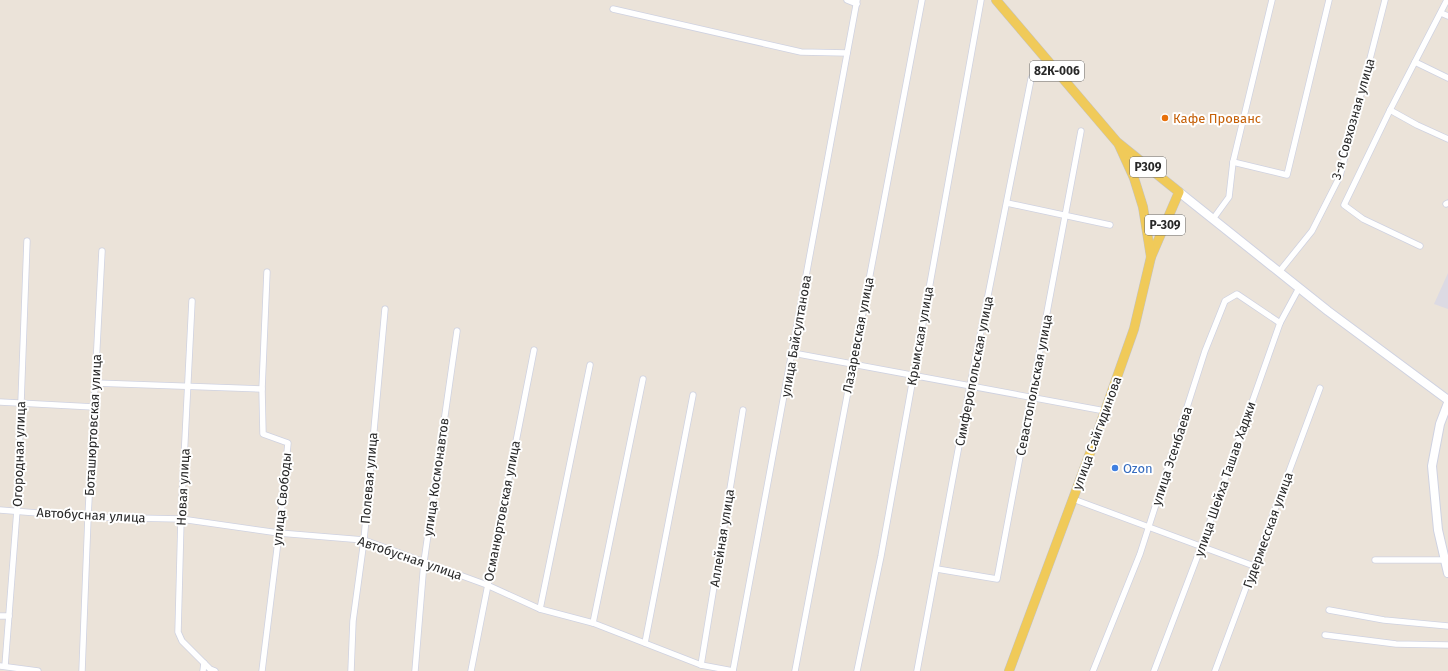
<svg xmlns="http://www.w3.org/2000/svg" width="1448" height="671" font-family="'Fira Sans',sans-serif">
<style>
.industrial{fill:#dcdae3}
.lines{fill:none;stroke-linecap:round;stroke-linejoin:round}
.street-casing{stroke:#cfd2e1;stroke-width:7}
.secondary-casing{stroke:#cfd2e1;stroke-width:10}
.primary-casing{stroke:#c3c3c3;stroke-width:10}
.street{stroke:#fff;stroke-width:5.5}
.secondary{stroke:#fff;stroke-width:8}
.primary{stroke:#f0ca59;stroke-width:9}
.food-dot{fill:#e8710a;stroke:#fff;stroke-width:1.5}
.shop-dot{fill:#3f7fe0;stroke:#fff;stroke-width:1.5}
.labels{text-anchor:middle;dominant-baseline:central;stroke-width:4;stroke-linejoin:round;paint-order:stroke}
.shield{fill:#fff;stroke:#686868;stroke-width:1}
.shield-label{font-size:12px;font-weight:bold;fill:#282828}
.food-label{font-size:13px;fill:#c56008;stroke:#fff;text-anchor:start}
.street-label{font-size:13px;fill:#282828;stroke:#fff}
.shop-label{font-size:13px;fill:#366cbe;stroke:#fff;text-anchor:start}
</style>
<rect width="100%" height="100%" fill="#ebe3d9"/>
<polygon class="industrial" points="1448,273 1448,309 1434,304"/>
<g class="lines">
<defs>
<g id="street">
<polyline points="847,0 857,4"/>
<polyline points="613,9 801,52 847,53"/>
<polyline points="1441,13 1448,16"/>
<polyline points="1415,62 1448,78"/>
<polyline points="1390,110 1417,125 1448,139"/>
<polyline points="1233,162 1287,175 1329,0"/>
<polyline points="1007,203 1110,225"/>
<polyline points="1446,204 1448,203"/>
<polyline points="1213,219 1229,197 1233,162 1272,0"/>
<polyline points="1420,246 1363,219 1344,205 1390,110 1447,0"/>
<polyline points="1279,272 1312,231 1340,176 1385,0"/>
<polyline points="192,301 181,519 178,632 182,641 210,669 215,671"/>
<polyline points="793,353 1105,411"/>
<polyline points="95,383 262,389"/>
<polyline points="0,402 94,407"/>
<polyline points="1073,499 1254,566"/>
<polyline points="0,510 88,517 181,519 279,533 364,540 487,585 540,609 593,623 701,665 733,671"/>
<polyline points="1375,560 1445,560"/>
<polyline points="937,569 997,579 1081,131"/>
<polyline points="540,609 590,365"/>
<polyline points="1329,610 1384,620 1448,626"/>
<polyline points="0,616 9,616"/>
<polyline points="593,623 643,379"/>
<polyline points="1325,635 1396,644 1448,645"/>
<polyline points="645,643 693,395"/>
<polyline points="701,665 743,410"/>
<polyline points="0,666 38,671"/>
<polyline points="5,666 17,510 27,241"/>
<polyline points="82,671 88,517 102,251"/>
<polyline points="203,671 204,663"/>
<polyline points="262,671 279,533 288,443 263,434 262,389 267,272"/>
<polyline points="351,671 353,621 364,540 385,309"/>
<polyline points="415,671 424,562 457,331"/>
<polyline points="471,671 534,350"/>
<polyline points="733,671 857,0"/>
<polyline points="795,671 922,0"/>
<polyline points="857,671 881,556 981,0"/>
<polyline points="917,671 970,386 1031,79 1035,72"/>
<polyline points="1093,671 1140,554 1205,351 1225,301 1237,294 1280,323"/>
<polyline points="1154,671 1201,547 1280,323 1299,288"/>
<polyline points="1215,671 1320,388"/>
</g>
<g id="secondary">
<polyline points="1179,192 1328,311 1448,400"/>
<polyline points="1448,403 1440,424 1432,466 1438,530 1448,573"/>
</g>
<g id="primary">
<polyline points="996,0 1117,142 1179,192 1151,257 1134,329 1093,445 1009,671"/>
<polyline points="1119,145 1134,178 1143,207 1151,257"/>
</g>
</defs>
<use href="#street" class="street-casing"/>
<use href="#secondary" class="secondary-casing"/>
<use href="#primary" class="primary-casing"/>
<use href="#street" class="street"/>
<use href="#secondary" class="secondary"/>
<use href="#primary" class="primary"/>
</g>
<circle class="food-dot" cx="1165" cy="118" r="4"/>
<circle class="shop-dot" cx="1115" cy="468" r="4"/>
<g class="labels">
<g class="shield">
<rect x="1030" y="61" width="54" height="20" rx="3"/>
<rect x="1130" y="157" width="36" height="20" rx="3"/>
<rect x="1145" y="215" width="40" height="20" rx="3"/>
</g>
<g class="shield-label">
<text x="1057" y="71">82К-006</text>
<text x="1148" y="167">Р309</text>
<text x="1165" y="225">Р-309</text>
</g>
<g class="food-label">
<text x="1173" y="118">Кафе Прованс</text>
</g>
<g class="street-label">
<text transform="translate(1353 119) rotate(-74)">3-я Совхозная улица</text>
<text transform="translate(858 335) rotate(-79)">Лазаревская улица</text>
<text transform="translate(796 336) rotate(-80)">улица Байсултанова</text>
<text transform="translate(920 336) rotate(-80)">Крымская улица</text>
<text transform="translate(974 371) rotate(-79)">Симферопольская улица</text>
<text transform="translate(1034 385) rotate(-79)">Севастопольская улица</text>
<text transform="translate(93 425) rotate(-87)">Боташюртовская улица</text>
<text transform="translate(1097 433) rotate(-70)">улица Сайгидинова</text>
<text transform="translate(19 454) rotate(-88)">Огородная улица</text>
<text transform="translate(1172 456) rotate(-72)">улица Эсенбаева</text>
<text transform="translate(436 477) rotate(-82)">улица Космонавтов</text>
<text transform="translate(369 478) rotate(-85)">Полевая улица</text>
<text transform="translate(1225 479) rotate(-71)">улица Шейха Ташав Хаджи</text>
<text transform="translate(183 487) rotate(-87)">Новая улица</text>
<text transform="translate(282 499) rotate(-84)">улица Свободы</text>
<text transform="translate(502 511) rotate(-79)">Османюртовская улица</text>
<text transform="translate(91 515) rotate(3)">Автобусная улица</text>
<text transform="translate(1268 530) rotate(-70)">Гудермесская улица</text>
<text transform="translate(722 538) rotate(-81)">Аллейная улица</text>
<text transform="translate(410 558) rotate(19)">Автобусная улица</text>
</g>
<g class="shop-label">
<text x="1123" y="468">Ozon</text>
</g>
</g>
</svg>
